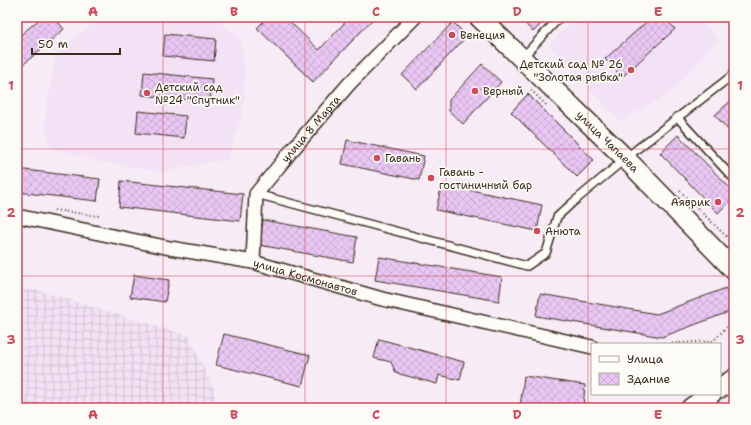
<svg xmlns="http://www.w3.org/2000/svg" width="751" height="425" font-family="'Shantell Sans',sans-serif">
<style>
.built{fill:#f3e1f5}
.industrial{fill:url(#industrial-grid)}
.building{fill:url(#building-cross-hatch);stroke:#3b2a1e}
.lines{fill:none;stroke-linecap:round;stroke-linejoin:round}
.lane-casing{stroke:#3b2a1e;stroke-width:10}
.street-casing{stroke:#3b2a1e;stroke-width:16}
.secondary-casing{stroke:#3b2a1e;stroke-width:22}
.path{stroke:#3b2a1e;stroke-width:2;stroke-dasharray:1 3;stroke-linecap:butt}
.lane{stroke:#fdfcf7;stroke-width:7}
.street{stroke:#fdfcf7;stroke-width:13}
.secondary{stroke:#fdfcf7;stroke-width:19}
.grid{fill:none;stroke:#d1495b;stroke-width:1;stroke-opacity:0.55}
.poi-dot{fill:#d1495b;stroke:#fdfcf7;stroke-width:1.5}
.labels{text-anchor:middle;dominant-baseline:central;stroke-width:3.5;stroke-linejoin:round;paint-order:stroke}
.poi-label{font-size:11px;fill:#3b2a1e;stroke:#fdfcf7;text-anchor:start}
.street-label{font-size:11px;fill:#3b2a1e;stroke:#fdfcf7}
.neatline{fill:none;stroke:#d1495b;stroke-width:1.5}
.grid-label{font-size:13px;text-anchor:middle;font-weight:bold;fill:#d1495b}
</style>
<defs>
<pattern id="industrial-grid" width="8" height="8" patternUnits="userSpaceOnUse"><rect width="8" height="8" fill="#f3e1f5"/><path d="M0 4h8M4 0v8" fill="none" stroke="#d1c1d2"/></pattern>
<pattern id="building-cross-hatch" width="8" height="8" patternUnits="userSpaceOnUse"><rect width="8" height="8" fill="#e9c7f3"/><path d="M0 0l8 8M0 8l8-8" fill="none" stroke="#c9abd0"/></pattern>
</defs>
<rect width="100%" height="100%" fill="#f7ecf6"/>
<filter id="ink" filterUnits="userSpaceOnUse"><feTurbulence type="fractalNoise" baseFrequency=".025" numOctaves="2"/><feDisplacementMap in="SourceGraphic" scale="8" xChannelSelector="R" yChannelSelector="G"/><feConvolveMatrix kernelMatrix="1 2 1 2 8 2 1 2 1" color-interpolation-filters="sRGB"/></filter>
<g filter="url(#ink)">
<g class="built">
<polygon points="103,17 213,17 241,38 245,73 243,113 228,159 162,172 94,161 52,147 44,126 53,70 58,49"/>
<polygon points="576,17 699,17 718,39 670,94 620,121 549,46"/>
</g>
<polygon class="industrial" points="17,288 40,291 189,336 215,392 214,408 17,408"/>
<g class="building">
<polygon points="42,17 54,17 64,29 17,70 17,38"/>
<polygon points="268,17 285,17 319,50 350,17 369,17 372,20 313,82 257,28"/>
<polygon points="519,17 548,17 533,32"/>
<polygon points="652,17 664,17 675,29 622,77 605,59"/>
<polygon points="453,22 467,36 417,89 402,75"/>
<polygon points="165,34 216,39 214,61 163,56"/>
<polygon points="482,64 501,82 463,124 449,111 449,100"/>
<polygon points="144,72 212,79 210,102 142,95"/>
<polygon points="528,94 594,160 577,177 511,112"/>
<polygon points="734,98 734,128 730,132 715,115"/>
<polygon points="138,111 186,116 184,138 136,133"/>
<polygon points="678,135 734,192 734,197 718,213 660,153"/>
<polygon points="347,140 424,156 419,180 342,164"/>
<polygon points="17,169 100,179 97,201 17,192"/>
<polygon points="121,181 243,194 240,221 119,207"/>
<polygon points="442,184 542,205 537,231 436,210"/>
<polygon points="263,220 357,237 353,262 259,245"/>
<polygon points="734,222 734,233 729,228"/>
<polygon points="379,257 502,277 499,301 375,280"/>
<polygon points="134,275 169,280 165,302 130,297"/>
<polygon points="726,288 734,310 662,337 536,316 540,294 657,314"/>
<polygon points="224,334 310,355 302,386 216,365"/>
<polygon points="379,339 464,362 460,380 439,375 437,384 396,373 391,362 374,358"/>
<polygon points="524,376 585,385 583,408 520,408"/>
</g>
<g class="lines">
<defs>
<g id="lane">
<polyline points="522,58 560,17"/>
<polyline points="677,117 734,179"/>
<polyline points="256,194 527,266 546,253 557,217 571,204 637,149 734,74"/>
</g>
<g id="street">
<path id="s1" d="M17,216l153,32 83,14 129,37 210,48"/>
<path id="s2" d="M253,262l3,-68 37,-45 56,-65 66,-67"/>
</g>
<g id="secondary">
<path id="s3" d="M479,17l146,141 109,112"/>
<polyline points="720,388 734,379"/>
<polyline points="691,408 711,394"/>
</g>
</defs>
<use href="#lane" class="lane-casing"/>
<use href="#street" class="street-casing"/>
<use href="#secondary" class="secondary-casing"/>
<g class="path">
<polyline points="459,17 465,23"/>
<polyline points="17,19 19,17"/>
<polyline points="531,90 546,105"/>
<polyline points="680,191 734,244"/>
<polyline points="54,210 99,216"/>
<polyline points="664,344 713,341 734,320"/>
</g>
<use href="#lane" class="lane"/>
<use href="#street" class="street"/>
<use href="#secondary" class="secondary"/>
</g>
</g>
<path class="grid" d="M163,17v391M305,17v391M446,17v391M588,17v391M17,149h717M17,276h717"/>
<g class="poi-dot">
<circle cx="452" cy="35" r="4"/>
<circle cx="631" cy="70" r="4"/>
<circle cx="475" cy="91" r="4"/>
<circle cx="147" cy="93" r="4"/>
<circle cx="377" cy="158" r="4"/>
<circle cx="431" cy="178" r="4"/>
<circle cx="718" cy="202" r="4"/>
<circle cx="537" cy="231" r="4"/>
</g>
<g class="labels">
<g class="poi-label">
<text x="460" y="35">Венеция</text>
<text x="623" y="64" text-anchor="end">Детский сад № 26<tspan x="623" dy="13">"Золотая рыбка"</tspan></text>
<text x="155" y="87">Детский сад<tspan x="155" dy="13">№24 "Спутник"</tspan></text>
<text x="483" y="91">Верный</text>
<text x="385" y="158">Гавань</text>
<text x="439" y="172">Гавань -<tspan x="439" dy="13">гостиничный бар</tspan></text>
<text x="710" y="202" text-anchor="end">Аяврик</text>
<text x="545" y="231">Анюта</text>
</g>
<g class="street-label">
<text stroke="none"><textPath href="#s2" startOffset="153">улица 8 Марта</textPath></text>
<text stroke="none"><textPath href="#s3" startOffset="179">улица Чапаева</textPath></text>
<text stroke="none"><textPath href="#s1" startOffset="295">улица Космонавтов</textPath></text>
</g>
</g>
<rect width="751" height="425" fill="none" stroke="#fdfcf7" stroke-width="44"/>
<rect x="591" y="343" width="130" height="52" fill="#fdfcf7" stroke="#afa8a0"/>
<rect x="599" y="356" width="20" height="6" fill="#fdfcf7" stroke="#afa8a0"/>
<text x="627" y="363" font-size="12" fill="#3b2a1e">Улица</text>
<rect x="599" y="373" width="20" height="12" fill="url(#building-cross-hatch)" stroke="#afa8a0"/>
<text x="627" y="383" font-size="12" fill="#3b2a1e">Здание</text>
<path d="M32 48v6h88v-6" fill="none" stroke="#3b2a1e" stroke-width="2"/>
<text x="38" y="48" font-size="12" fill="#3b2a1e" stroke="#fdfcf7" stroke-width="3" paint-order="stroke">50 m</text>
<rect x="22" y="22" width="707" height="381" class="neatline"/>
<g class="grid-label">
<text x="93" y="16">A</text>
<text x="234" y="16">B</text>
<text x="376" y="16">C</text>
<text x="517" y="16">D</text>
<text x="658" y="16">E</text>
<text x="11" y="90">1</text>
<text x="740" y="90">1</text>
<text x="11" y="217">2</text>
<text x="740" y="217">2</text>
<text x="11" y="344">3</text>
<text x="740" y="344">3</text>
<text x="93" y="419">A</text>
<text x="234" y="419">B</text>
<text x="376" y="419">C</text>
<text x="517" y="419">D</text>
<text x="658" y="419">E</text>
</g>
</svg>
